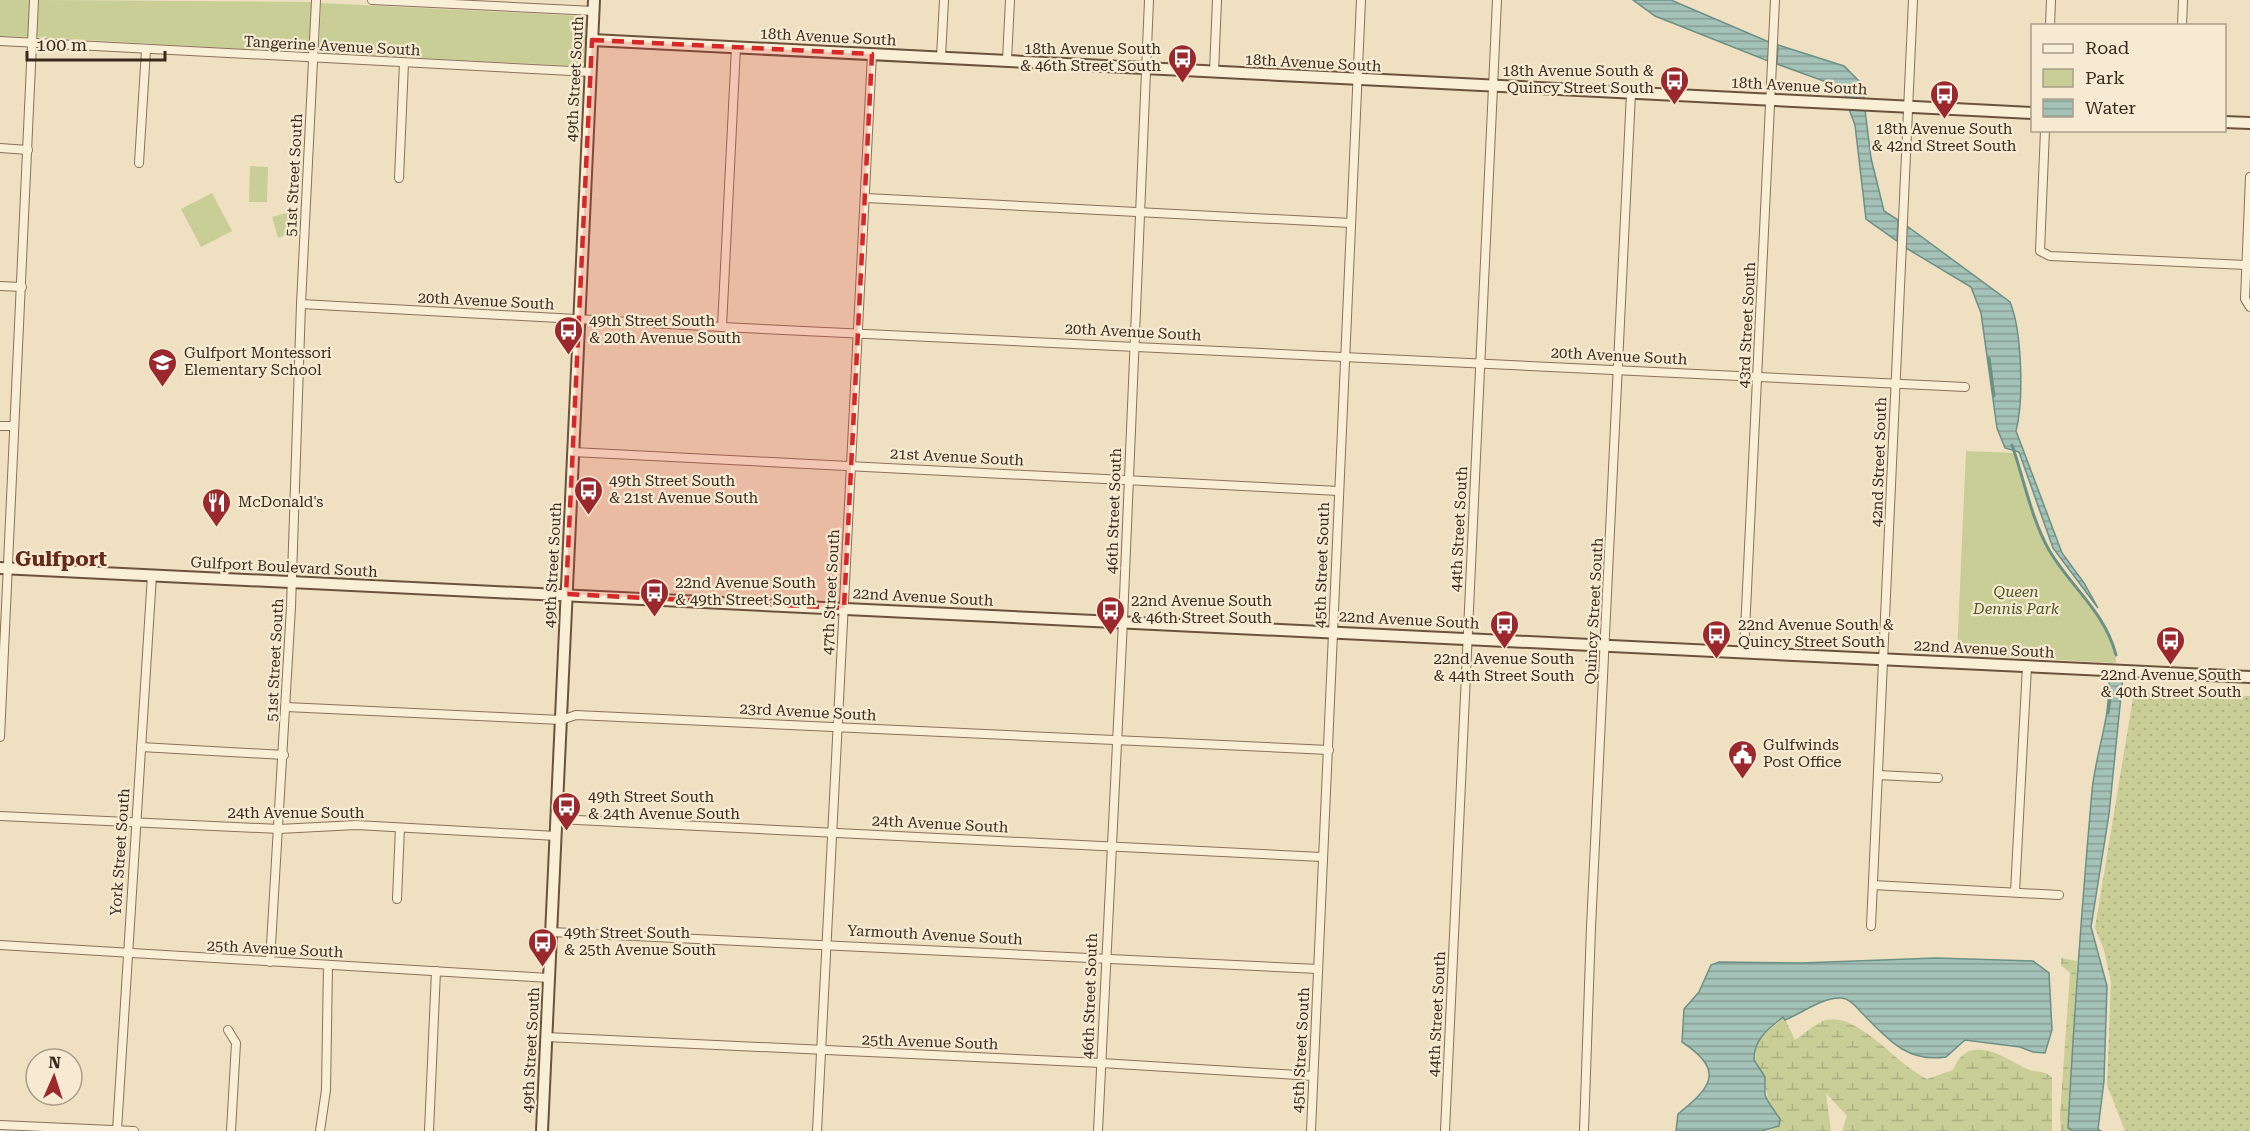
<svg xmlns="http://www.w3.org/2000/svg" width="2250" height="1131" font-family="'Roboto Serif',serif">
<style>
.grass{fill:url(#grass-dots)}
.wetland{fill:url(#wetland-marsh)}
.park{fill:#c9cd96}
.water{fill:url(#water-rules);stroke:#6b9086;stroke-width:1.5}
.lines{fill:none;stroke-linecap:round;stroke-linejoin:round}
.stream{stroke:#6b9086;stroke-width:3}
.street-casing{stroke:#897159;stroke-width:10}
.secondary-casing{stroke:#6b523c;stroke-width:14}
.street{stroke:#f9eed6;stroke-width:8}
.secondary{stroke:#f9eed6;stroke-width:10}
.marked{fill:#d62828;fill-opacity:0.2;stroke:#d62828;stroke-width:4.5;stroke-dasharray:12 8;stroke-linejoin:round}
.labels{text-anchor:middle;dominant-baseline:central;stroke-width:4.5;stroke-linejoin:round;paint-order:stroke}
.street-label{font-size:15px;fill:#392a1d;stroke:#f6ebd2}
.poi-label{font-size:15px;fill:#392a1d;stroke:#f6ebd2;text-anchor:start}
.park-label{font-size:15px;font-style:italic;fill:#4b5624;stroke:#f6ebd2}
.district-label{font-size:21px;font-weight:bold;fill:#66291c;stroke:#f6ebd2}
</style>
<defs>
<pattern id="grass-dots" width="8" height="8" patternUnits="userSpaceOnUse" patternTransform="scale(1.5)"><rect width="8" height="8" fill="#c9cd96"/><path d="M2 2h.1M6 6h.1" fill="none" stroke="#adb081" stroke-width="1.8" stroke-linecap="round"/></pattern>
<pattern id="wetland-marsh" width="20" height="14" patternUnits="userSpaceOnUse" patternTransform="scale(1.5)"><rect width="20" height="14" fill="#c9cd96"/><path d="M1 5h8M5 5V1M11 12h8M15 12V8" fill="none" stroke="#adb081"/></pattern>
<pattern id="water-rules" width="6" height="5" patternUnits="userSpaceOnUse" patternTransform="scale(1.5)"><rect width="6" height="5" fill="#a5c2b8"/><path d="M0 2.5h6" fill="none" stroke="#879e95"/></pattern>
</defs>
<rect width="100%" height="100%" fill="#efe0c2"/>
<polygon class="grass" points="2134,692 2250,696 2250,1131 2125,1131 2107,1085 2111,982 2104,950 2095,928"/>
<g class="wetland">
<polygon points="2061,958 2077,961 2068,1127 2073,1131 2061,1131 2060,1115 2070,973 2061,965"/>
<path d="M1784,1017l11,23c9,-6 21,-17 31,-20 32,-8 71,45 101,59l26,-9c15,-37 47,-15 72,-2 9,5 18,2 27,9v54h-210l5,-15 -21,-23 5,38h-62l10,-5 1,-7 -11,-16 -6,-30 -7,-8 -3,-9 7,-18z"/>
</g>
<g class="park">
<polygon points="0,0 29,0 28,37 0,36"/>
<polygon points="39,0 312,2 310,53 37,37"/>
<polygon points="321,3 581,16 588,25 586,60 579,66 319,53"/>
<polygon points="250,166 268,167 267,202 249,202"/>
<polygon points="212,193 232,231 201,247 181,209"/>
<polygon points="286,213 292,217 294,231 278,238 272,217"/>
<path d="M1966,451l49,2c10,32 18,67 34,96 20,37 67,67 67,114l-159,-9z"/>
</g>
<g class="water">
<polygon points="1633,0 1671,0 1769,42 1768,61 1655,16"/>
<polygon points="1778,45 1844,66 1863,85 1864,99 1846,98 1843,88 1777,64"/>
<polygon points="1849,109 1865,110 1871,158 1884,211 1898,220 1897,241 1866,219 1855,125"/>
<path d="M1907,226l103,76c12,29 14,98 6,129l46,122 22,30 14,25 -45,-60 -34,-96 -14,-4 -8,-20 -16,-115 -10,-26 -65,-39z"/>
<path d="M2109,675l14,1 -14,138 -18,113 16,59 -3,95 -6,48 3,2h-28l-5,-3c6,-113 14,-224 24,-337 4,-41 19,-72 17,-116z"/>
<path d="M1936,958l97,3 16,12 3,57 -7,23 -12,-1 -13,-5 -55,-7 -19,17c-41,6 -60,-20 -86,-46 -5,-6 -12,-13 -19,-13 -18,-1 -39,15 -56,22l-2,-3c-14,11 -30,23 -29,43l11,17v18l4,8 11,16 -1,7 -17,5h-86l2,-17c34,-27 47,-44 4,-72l2,-33 15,-17 12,-27 8,-3 82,1z"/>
</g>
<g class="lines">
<g class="stream">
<polyline points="1989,358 1994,396"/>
<path d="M2012,445c12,34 19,73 37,105 21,36 56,62 67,105"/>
<polyline points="2108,713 2110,699"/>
</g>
<defs>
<g id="street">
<polyline points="372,0 594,11"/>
<polyline points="2050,26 2051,0"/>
<polyline points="2182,26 2183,0"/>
<polyline points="0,41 591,72"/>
<polyline points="941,57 944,0"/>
<polyline points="1007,60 1010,0"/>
<polyline points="1214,72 1217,0"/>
<polyline points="2045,130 2040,251 2050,256 2246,265"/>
<polyline points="0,148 28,150"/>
<polyline points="139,163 146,50"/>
<polyline points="2250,177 2245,299 2250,307"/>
<polyline points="399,178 404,63"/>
<polyline points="866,198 1351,223"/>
<polyline points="0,286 22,287"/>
<polyline points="301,304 722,327 1965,387"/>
<polyline points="722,327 736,47"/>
<polyline points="0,426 14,426"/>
<polyline points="573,452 1339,491"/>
<polyline points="1744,652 1775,0"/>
<polyline points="286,707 561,720 576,715 1329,750"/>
<polyline points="0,737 34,0"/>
<polyline points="141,747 284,755"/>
<polyline points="1878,775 1938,778"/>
<polyline points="0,816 279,829 356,825 556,836"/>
<polyline points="557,819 1322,857"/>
<polyline points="1873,885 2059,895"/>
<polyline points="2015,892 2027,666"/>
<polyline points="397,899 400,828"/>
<polyline points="1871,926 1913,0"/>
<polyline points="551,932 1318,969"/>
<polyline points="0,945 549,978"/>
<polyline points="270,962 291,607 301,304 316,0"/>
<polyline points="228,1030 236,1043 231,1131"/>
<polyline points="546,1037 1101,1063 1313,1076"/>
<polyline points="0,1125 134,1131"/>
<polyline points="117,1130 152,575"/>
<polyline points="320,1131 326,1090 328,965"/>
<polyline points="429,1131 436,971"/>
<polyline points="817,1131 872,54"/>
<polyline points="1098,1131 1123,621 1149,0"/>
<polyline points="1311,1131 1361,0"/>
<polyline points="1445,1131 1497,0"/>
<polyline points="1584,1131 1591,927 1631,93"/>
</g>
<g id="secondary">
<polyline points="592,40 2032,113"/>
<polyline points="2224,122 2250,123"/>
<polyline points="0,568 2250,677"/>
<polyline points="542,1131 594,0"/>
</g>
</defs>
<use href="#street" class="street-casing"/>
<use href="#secondary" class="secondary-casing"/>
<use href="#street" class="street"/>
<use href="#secondary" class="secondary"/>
</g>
<path class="marked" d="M592,40l280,14 -28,554 -278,-14z"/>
<defs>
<symbol id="bus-pin" viewBox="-11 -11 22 30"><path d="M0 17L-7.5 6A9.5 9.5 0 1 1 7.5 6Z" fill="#9a282c" stroke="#f6ebd2"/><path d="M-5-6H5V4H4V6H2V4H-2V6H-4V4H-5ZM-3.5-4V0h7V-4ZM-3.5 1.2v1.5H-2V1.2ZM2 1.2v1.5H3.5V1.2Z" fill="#fff"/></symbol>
<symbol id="school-pin" viewBox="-11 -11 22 30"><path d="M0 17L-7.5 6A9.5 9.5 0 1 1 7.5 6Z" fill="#9a282c" stroke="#f6ebd2"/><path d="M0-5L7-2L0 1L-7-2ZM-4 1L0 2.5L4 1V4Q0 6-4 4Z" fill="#fff"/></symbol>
<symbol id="restaurant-pin" viewBox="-11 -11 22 30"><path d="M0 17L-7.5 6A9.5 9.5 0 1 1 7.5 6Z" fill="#9a282c" stroke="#f6ebd2"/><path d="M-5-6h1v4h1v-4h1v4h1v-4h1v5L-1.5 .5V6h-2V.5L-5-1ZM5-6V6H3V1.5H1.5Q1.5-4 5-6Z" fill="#fff"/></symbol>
<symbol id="civic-pin" viewBox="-11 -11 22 30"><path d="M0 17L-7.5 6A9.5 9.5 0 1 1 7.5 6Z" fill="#9a282c" stroke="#f6ebd2"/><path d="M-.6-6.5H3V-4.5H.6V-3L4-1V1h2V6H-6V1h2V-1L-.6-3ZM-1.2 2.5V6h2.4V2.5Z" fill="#fff"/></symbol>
</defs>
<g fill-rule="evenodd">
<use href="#bus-pin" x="1166" y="42" width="33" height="45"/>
<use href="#bus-pin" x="1658" y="64" width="33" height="45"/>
<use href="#bus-pin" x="1928" y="78" width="33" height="45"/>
<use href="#bus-pin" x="552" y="314" width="33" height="45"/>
<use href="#school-pin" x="146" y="346" width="33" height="45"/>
<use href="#bus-pin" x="572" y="474" width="33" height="45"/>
<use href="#restaurant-pin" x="200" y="486" width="33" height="45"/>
<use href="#bus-pin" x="638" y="576" width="33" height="45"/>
<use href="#bus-pin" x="1094" y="594" width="33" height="45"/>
<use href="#bus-pin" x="1488" y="608" width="33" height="45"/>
<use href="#bus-pin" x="1700" y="618" width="33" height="45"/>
<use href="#bus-pin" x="2154" y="624" width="33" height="45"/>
<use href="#civic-pin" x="1726" y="738" width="33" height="45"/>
<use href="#bus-pin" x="550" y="790" width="33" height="45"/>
<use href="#bus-pin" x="526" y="926" width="33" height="45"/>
</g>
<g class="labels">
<g class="street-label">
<text transform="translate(828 37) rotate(3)">18th Avenue South</text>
<text transform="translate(332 46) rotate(3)">Tangerine Avenue South</text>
<text transform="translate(1313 63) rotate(3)">18th Avenue South</text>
<text transform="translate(575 79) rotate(-87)">49th Street South</text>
<text transform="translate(1799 86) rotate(3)">18th Avenue South</text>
<text transform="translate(294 175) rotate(-87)">51st Street South</text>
<text transform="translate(486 301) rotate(3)">20th Avenue South</text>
<text transform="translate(1747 325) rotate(-87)">43rd Street South</text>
<text transform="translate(1133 332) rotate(3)">20th Avenue South</text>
<text transform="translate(1619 356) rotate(3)">20th Avenue South</text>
<text transform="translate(957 457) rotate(3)">21st Avenue South</text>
<text transform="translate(1879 462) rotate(-88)">42nd Street South</text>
<text transform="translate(1114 511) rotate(-88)">46th Street South</text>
<text transform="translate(1459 529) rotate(-87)">44th Street South</text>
<text transform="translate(553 565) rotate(-87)">49th Street South</text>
<text transform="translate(1322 565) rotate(-88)">45th Street South</text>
<text transform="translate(284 567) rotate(3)">Gulfport Boulevard South</text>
<text transform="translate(831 592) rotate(-87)">47th Street South</text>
<text transform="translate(923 597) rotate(3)">22nd Avenue South</text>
<text transform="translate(1594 611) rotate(-87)">Quincy Street South</text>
<text transform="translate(1409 620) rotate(3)">22nd Avenue South</text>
<text transform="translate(1984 649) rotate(3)">22nd Avenue South</text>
<text transform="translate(275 660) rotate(-87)">51st Street South</text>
<text transform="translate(808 712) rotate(3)">23rd Avenue South</text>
<text x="296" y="813">24th Avenue South</text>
<text transform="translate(940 824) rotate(3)">24th Avenue South</text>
<text transform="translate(120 852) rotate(-86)">York Street South</text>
<text transform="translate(935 935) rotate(3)">Yarmouth Avenue South</text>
<text transform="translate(275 949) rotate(3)">25th Avenue South</text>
<text transform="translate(1090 996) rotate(-88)">46th Street South</text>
<text transform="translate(1437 1014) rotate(-87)">44th Street South</text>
<text transform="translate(930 1042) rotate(2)">25th Avenue South</text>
<text transform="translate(531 1050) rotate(-87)">49th Street South</text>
<text transform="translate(1301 1050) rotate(-87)">45th Street South</text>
</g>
<g class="poi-label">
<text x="1161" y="49" text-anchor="end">18th Avenue South<tspan x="1161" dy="17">&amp; 46th Street South</tspan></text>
<text x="1654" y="71" text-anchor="end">18th Avenue South &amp;<tspan x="1654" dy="17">Quincy Street South</tspan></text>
<text x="1944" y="129" text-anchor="middle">18th Avenue South<tspan x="1944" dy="17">&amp; 42nd Street South</tspan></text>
<text x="589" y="321">49th Street South<tspan x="589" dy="17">&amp; 20th Avenue South</tspan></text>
<text x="184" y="353">Gulfport Montessori<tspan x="184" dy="17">Elementary School</tspan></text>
<text x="609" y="481">49th Street South<tspan x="609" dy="17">&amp; 21st Avenue South</tspan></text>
<text x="238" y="502">McDonald's</text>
<text x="675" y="583">22nd Avenue South<tspan x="675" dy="17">&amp; 49th Street South</tspan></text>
<text x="1131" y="601">22nd Avenue South<tspan x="1131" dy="17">&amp; 46th Street South</tspan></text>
<text x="1738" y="625">22nd Avenue South &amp;<tspan x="1738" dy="17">Quincy Street South</tspan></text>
<text x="1504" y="659" text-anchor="middle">22nd Avenue South<tspan x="1504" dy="17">&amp; 44th Street South</tspan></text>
<text x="2171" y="675" text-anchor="middle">22nd Avenue South<tspan x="2171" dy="17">&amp; 40th Street South</tspan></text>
<text x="1763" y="745">Gulfwinds<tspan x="1763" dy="17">Post Office</tspan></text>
<text x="588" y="797">49th Street South<tspan x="588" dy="17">&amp; 24th Avenue South</tspan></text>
<text x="564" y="933">49th Street South<tspan x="564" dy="17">&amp; 25th Avenue South</tspan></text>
</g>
<g class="park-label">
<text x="2016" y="592">Queen<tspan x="2016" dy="17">Dennis Park</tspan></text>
</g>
<g class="district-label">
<text x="61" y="559">Gulfport</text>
</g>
</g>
<rect x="2031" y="24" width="195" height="108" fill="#f6ebd2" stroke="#aa9e8a" stroke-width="1.5"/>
<rect x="2043" y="44" width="30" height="9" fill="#f9eed6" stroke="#aa9e8a" stroke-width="1.5"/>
<text x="2085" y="54" font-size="18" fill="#392a1d">Road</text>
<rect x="2043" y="69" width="30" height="18" fill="#c9cd96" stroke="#aa9e8a" stroke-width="1.5"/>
<text x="2085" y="84" font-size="18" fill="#392a1d">Park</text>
<rect x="2043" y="99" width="30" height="18" fill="url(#water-rules)" stroke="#aa9e8a" stroke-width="1.5"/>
<text x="2085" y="114" font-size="18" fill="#392a1d">Water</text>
<g transform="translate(54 1077) rotate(3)"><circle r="28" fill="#f6ebd2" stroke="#aa9e8a" stroke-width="1.5"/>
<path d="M0-4.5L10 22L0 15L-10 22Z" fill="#9a282c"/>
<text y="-9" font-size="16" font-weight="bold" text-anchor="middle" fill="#392a1d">N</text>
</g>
<path d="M27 51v9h138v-9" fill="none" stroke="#392a1d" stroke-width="3"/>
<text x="36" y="51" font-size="18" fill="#392a1d" stroke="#f6ebd2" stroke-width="4.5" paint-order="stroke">100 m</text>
</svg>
